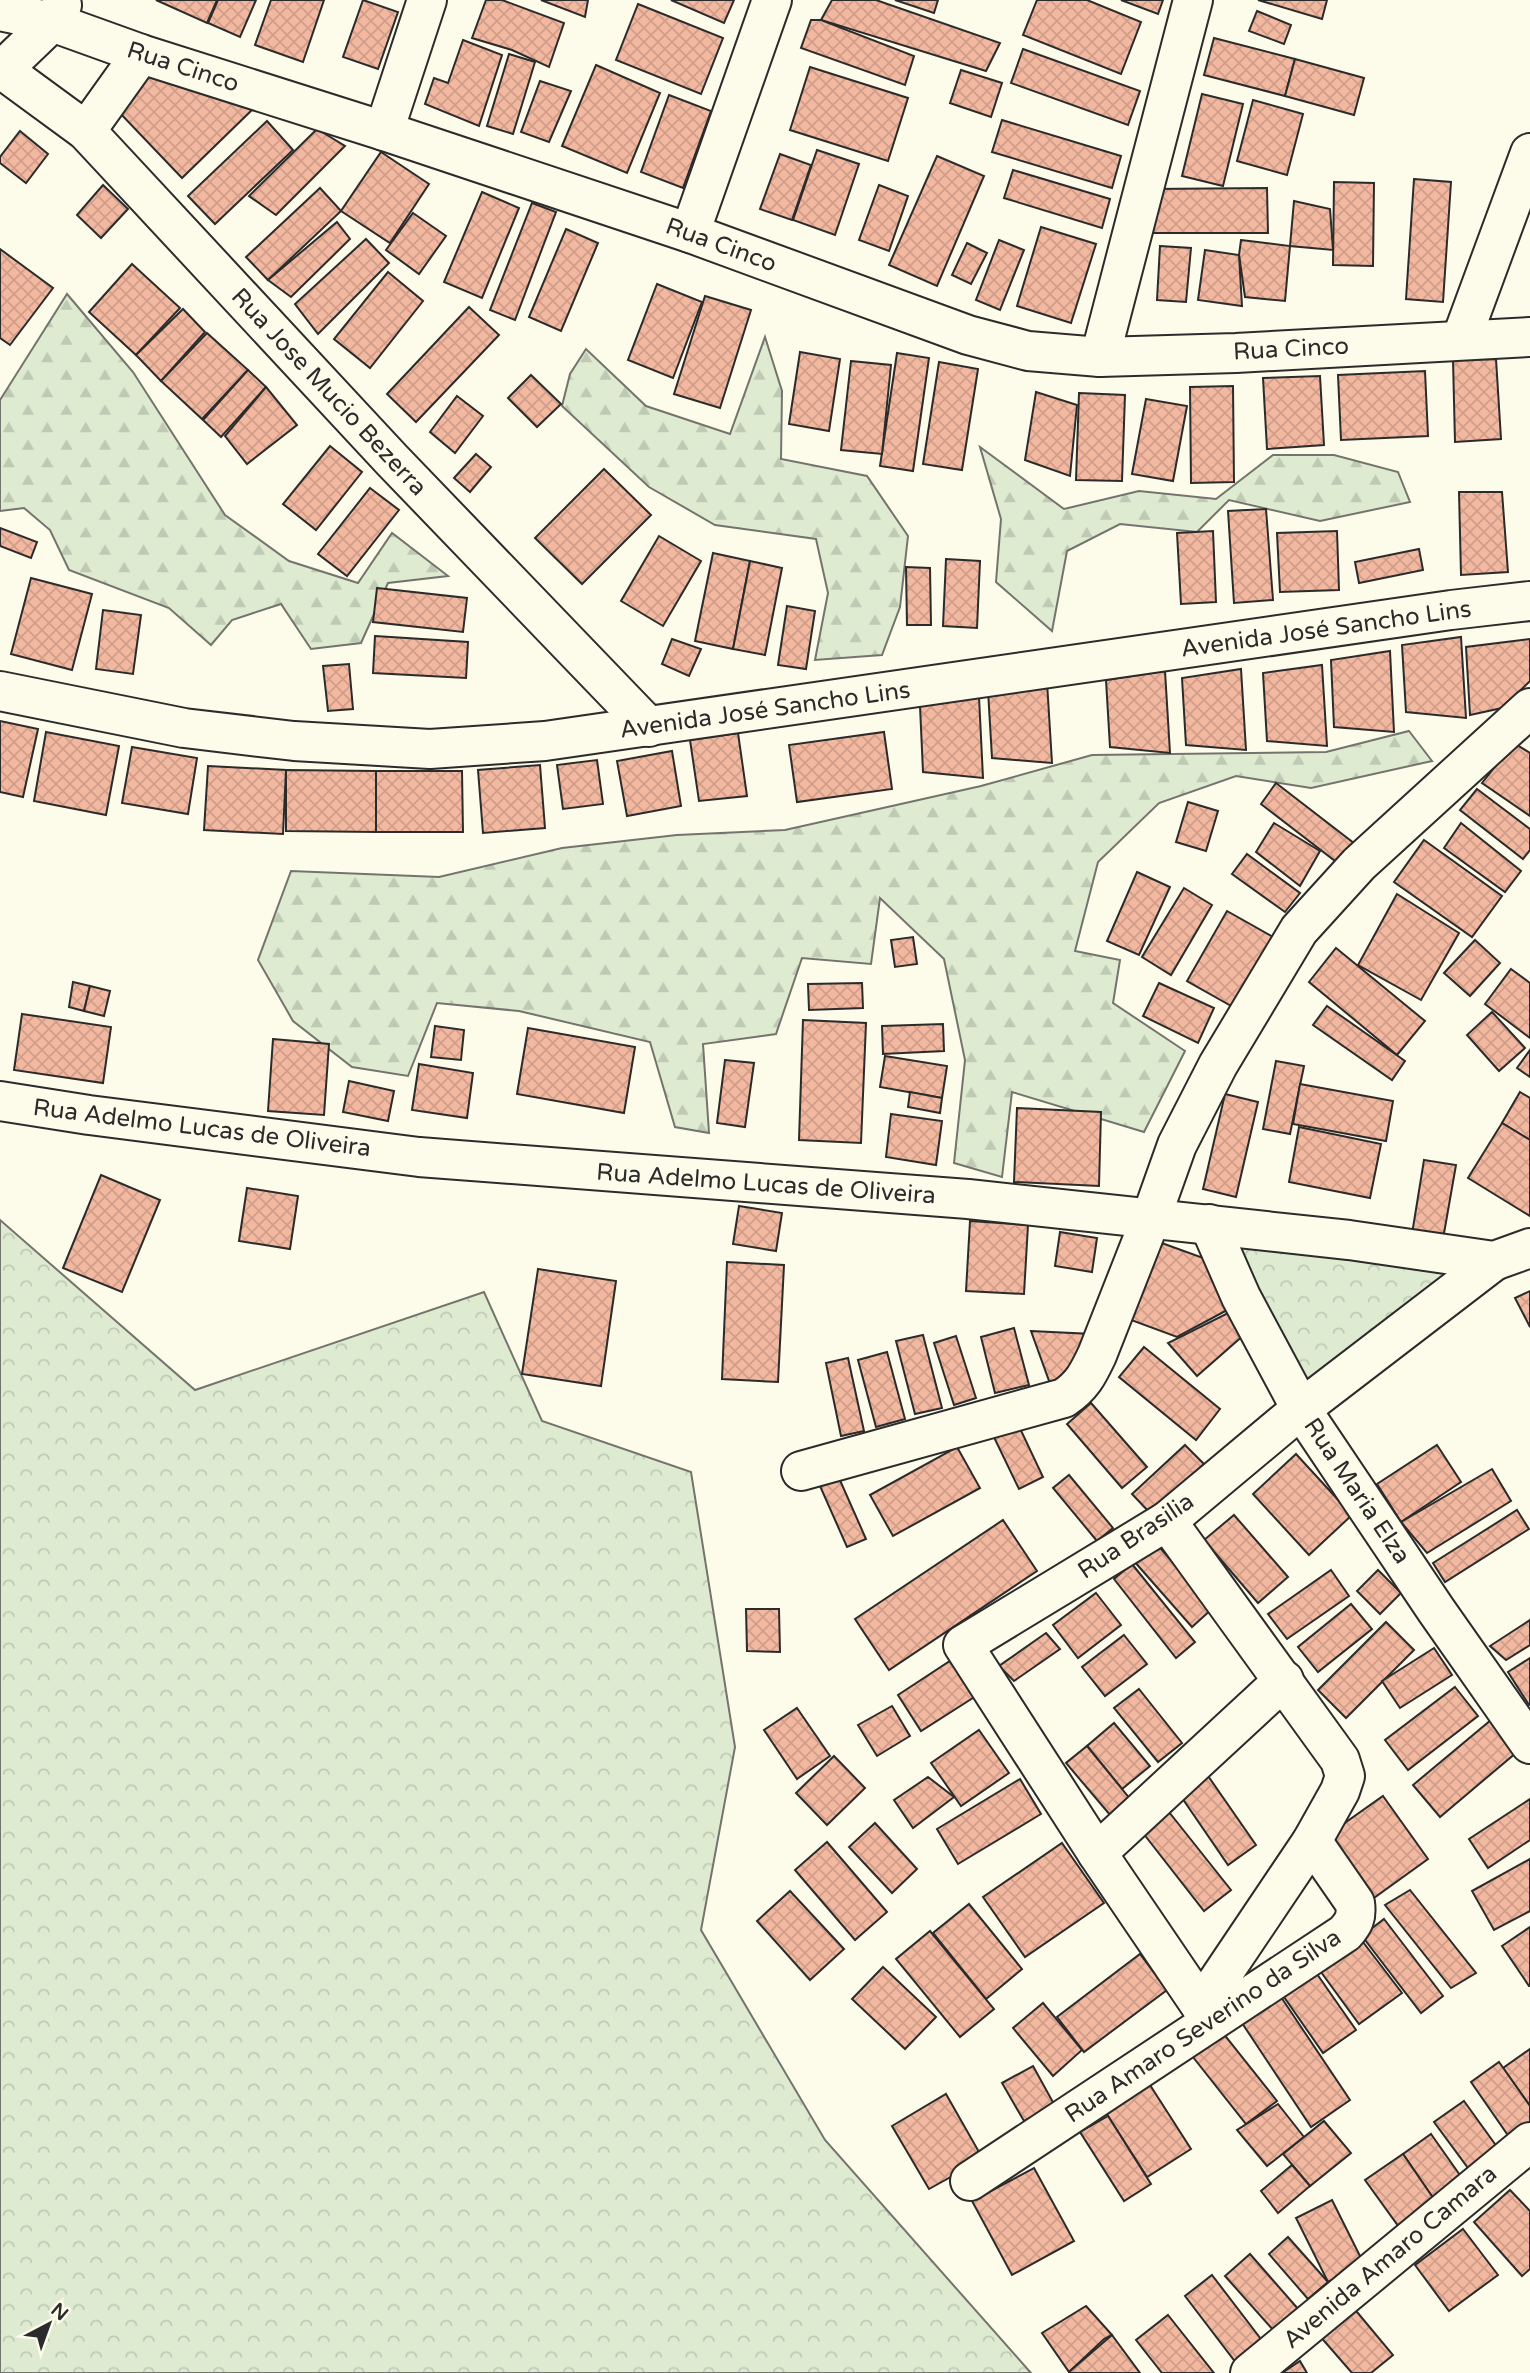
<svg xmlns="http://www.w3.org/2000/svg" width="1530" height="2373" font-family="'Varela Round',sans-serif">
<style>
.forest{fill:url(#forest-firs);stroke:#74746e;stroke-width:2}
.park{fill:url(#park-crowns);stroke:#74746e;stroke-width:2}
.building{fill:url(#building-cross-hatch);stroke:#2b2b2b;stroke-width:2}
.lines{fill:none;stroke-linecap:round;stroke-linejoin:round}
.minor-casing{stroke:#2b2b2b;stroke-width:42}
.minor{stroke:#fdfbea;stroke-width:38}
.labels{text-anchor:middle;dominant-baseline:central;stroke-width:5;stroke-linejoin:round;paint-order:stroke}
.street-label{font-size:24px;fill:#2b2b2b;stroke:#fdfbea}
</style>
<defs>
<pattern id="forest-firs" width="22" height="20" patternUnits="userSpaceOnUse" patternTransform="scale(1.75)"><rect width="22" height="20" fill="#deebd1"/><path d="M5 1l3.5 6h-7zM16 11l3.5 6h-7z" fill="#bfcab4"/></pattern>
<pattern id="park-crowns" width="20" height="18" patternUnits="userSpaceOnUse" patternTransform="scale(1.75)"><rect width="20" height="18" fill="#deebd1"/><path d="M2 6a3 3 0 1 1 6 0M12 15a3 3 0 1 1 6 0" fill="none" stroke="#bfcab4"/></pattern>
<pattern id="building-cross-hatch" width="8" height="8" patternUnits="userSpaceOnUse" patternTransform="scale(1.75)"><rect width="8" height="8" fill="#f2b8a0"/><path d="M0 0l8 8M0 8l8-8" fill="none" stroke="#d09e8a"/></pattern>
</defs>
<rect width="100%" height="100%" fill="#fdfbea"/>
<g class="forest">
<polygon points="67,294 133,372 225,515 289,561 358,583 392,533 448,576 388,583 361,643 311,649 281,604 232,620 211,645 169,608 69,570 50,530 24,508 0,511 0,400"/>
<polygon points="765,337 782,391 781,459 867,476 908,536 900,607 882,655 815,660 828,593 816,539 715,525 649,487 562,406 570,374 586,349 646,406 730,434"/>
<polygon points="980,447 1064,509 1139,491 1216,499 1273,455 1334,455 1398,472 1410,502 1320,521 1229,500 1197,532 1120,524 1067,551 1052,631 996,582 1001,519"/>
<polygon points="1409,731 1432,761 1311,788 1236,776 1159,803 1098,862 1075,951 1120,960 1113,1003 1185,1051 1144,1132 1012,1092 1002,1177 954,1163 965,1060 944,959 880,898 871,964 802,958 776,1034 703,1044 709,1133 675,1127 650,1042 519,1011 437,1003 408,1076 352,1067 293,1021 258,960 291,871 439,877 562,848 677,835 785,830 981,786 1092,755 1326,752"/>
</g>
<g class="park">
<polygon points="0,1220 195,1390 484,1292 542,1421 691,1472 735,1747 701,1930 825,2140 1031,2373 0,2373"/>
<polygon points="1214,1229 1480,1262 1295,1389"/>
</g>
<g class="building">
<polygon points="156,0 217,0 207,23"/>
<polygon points="218,0 256,0 240,37 208,23"/>
<polygon points="271,0 324,0 303,62 255,45"/>
<polygon points="363,0 398,12 378,69 343,57"/>
<polygon points="486,0 502,0 564,23 549,67 512,50 472,38"/>
<polygon points="541,0 588,0 585,17"/>
<polygon points="671,0 734,0 724,23"/>
<polygon points="832,0 876,0 1000,43 986,71 821,20"/>
<polygon points="895,0 938,0 934,13"/>
<polygon points="1037,0 1087,0 1141,22 1121,74 1023,35"/>
<polygon points="1121,0 1163,0 1158,14"/>
<polygon points="1258,0 1327,0 1322,19"/>
<polygon points="638,4 723,38 701,94 616,60"/>
<polygon points="1257,11 1291,25 1284,44 1249,31"/>
<polygon points="811,20 821,20 914,56 905,85 801,48"/>
<polygon points="1214,38 1295,59 1285,96 1204,75"/>
<polygon points="463,40 502,55 479,126 425,104 434,78 448,83"/>
<polygon points="1023,49 1140,91 1128,125 1011,83"/>
<polygon points="509,54 535,62 513,134 487,126"/>
<polygon points="1295,59 1364,78 1354,115 1285,96"/>
<polygon points="596,65 660,93 627,173 562,146"/>
<polygon points="810,67 908,98 888,161 790,130"/>
<polygon points="961,70 1002,83 991,117 950,103"/>
<polygon points="149,72 256,106 182,178 117,110"/>
<polygon points="540,81 571,91 549,142 521,132"/>
<polygon points="1202,94 1243,104 1223,186 1182,176"/>
<polygon points="669,95 711,111 683,188 641,172"/>
<polygon points="1253,100 1303,114 1287,175 1237,161"/>
<polygon points="1002,120 1121,156 1112,188 992,152"/>
<polygon points="267,121 293,150 215,224 188,196"/>
<polygon points="317,129 345,146 276,215 249,196"/>
<polygon points="20,131 48,154 26,183 0,163 0,157"/>
<polygon points="817,150 859,164 835,235 793,220"/>
<polygon points="381,152 429,184 390,243 341,211"/>
<polygon points="780,154 811,165 792,220 760,209"/>
<polygon points="937,156 984,176 937,286 889,265"/>
<polygon points="1013,170 1110,199 1102,228 1004,198"/>
<polygon points="1414,179 1451,182 1443,302 1406,299"/>
<polygon points="1334,182 1374,183 1373,266 1333,265"/>
<polygon points="103,185 128,209 101,238 77,215"/>
<polygon points="879,185 908,196 889,251 859,240"/>
<polygon points="320,188 341,211 268,280 246,257"/>
<polygon points="1267,188 1268,233 1151,233 1151,189"/>
<polygon points="482,192 519,208 482,298 444,282"/>
<polygon points="1294,201 1330,209 1333,250 1290,246"/>
<polygon points="532,203 556,212 515,320 490,310"/>
<polygon points="413,213 446,236 419,274 386,250"/>
<polygon points="337,222 350,239 291,297 268,280"/>
<polygon points="1041,227 1096,244 1071,323 1017,306"/>
<polygon points="566,229 598,243 561,331 529,317"/>
<polygon points="366,239 389,263 318,334 295,304"/>
<polygon points="999,240 1024,250 1000,310 976,300"/>
<polygon points="1241,240 1290,246 1285,301 1245,297 1239,255"/>
<polygon points="967,243 987,253 971,284 952,275"/>
<polygon points="1160,246 1191,248 1186,302 1157,300"/>
<polygon points="0,249 53,288 10,345 0,338"/>
<polygon points="1205,250 1239,255 1242,306 1198,300"/>
<polygon points="132,264 180,308 136,355 89,312"/>
<polygon points="388,272 423,301 370,368 334,339"/>
<polygon points="657,284 702,302 673,378 628,360"/>
<polygon points="705,296 751,310 720,408 674,394"/>
<polygon points="469,307 499,335 416,422 387,394"/>
<polygon points="183,309 205,332 161,381 136,355"/>
<polygon points="207,333 248,370 202,419 161,381"/>
<polygon points="800,352 840,359 829,431 789,424"/>
<polygon points="897,353 929,358 913,471 880,466"/>
<polygon points="1496,359 1501,439 1455,442 1453,360"/>
<polygon points="851,361 891,365 882,454 841,450"/>
<polygon points="939,362 978,369 962,470 923,464"/>
<polygon points="248,370 266,387 221,437 203,420"/>
<polygon points="1425,371 1428,436 1341,440 1338,375"/>
<polygon points="531,375 561,404 537,427 508,398"/>
<polygon points="1320,376 1324,445 1267,449 1263,378"/>
<polygon points="1233,386 1234,482 1191,483 1190,387"/>
<polygon points="266,387 297,425 247,464 225,436"/>
<polygon points="1036,392 1077,405 1070,476 1025,460"/>
<polygon points="1079,393 1125,395 1122,481 1076,480"/>
<polygon points="457,396 483,416 455,453 430,432"/>
<polygon points="1146,399 1187,406 1173,481 1132,474"/>
<polygon points="330,446 362,472 316,530 283,504"/>
<polygon points="476,454 491,467 470,492 454,478"/>
<polygon points="604,469 651,515 582,584 535,538"/>
<polygon points="370,488 399,510 347,576 318,554"/>
<polygon points="1459,492 1502,492 1508,572 1461,575"/>
<polygon points="1266,509 1273,600 1234,603 1228,511"/>
<polygon points="0,528 37,542 31,558 0,546"/>
<polygon points="1213,531 1216,602 1181,604 1177,533"/>
<polygon points="1337,531 1339,590 1280,592 1277,533"/>
<polygon points="659,536 701,561 663,626 621,601"/>
<polygon points="1419,549 1423,570 1359,583 1355,562"/>
<polygon points="713,553 750,561 733,649 695,641"/>
<polygon points="946,559 980,561 977,628 943,626"/>
<polygon points="750,561 782,568 765,655 733,649"/>
<polygon points="906,567 930,568 931,625 907,625"/>
<polygon points="31,578 92,594 72,670 11,654"/>
<polygon points="377,588 467,598 463,632 373,622"/>
<polygon points="787,606 815,611 806,669 778,665"/>
<polygon points="103,610 141,615 133,674 96,669"/>
<polygon points="375,636 468,642 466,678 373,673"/>
<polygon points="1461,637 1466,718 1406,712 1402,645"/>
<polygon points="672,639 701,649 689,676 662,664"/>
<polygon points="1530,639 1530,681 1502,708 1470,715 1466,647"/>
<polygon points="1390,651 1394,732 1334,727 1331,660"/>
<polygon points="349,664 353,709 328,711 323,666"/>
<polygon points="1322,665 1327,746 1267,741 1263,673"/>
<polygon points="1241,669 1246,750 1186,745 1182,678"/>
<polygon points="1165,671 1170,753 1110,747 1106,680"/>
<polygon points="1047,682 1052,763 992,758 988,690"/>
<polygon points="979,697 983,778 923,772 920,706"/>
<polygon points="0,721 38,729 23,797 0,792"/>
<polygon points="46,732 119,746 106,815 34,801"/>
<polygon points="884,732 892,789 797,802 789,745"/>
<polygon points="738,733 747,796 699,801 690,740"/>
<polygon points="1514,743 1530,753 1530,816 1482,783"/>
<polygon points="132,747 197,758 188,814 122,803"/>
<polygon points="672,751 681,806 627,816 617,761"/>
<polygon points="597,760 603,804 563,809 557,765"/>
<polygon points="540,765 545,828 483,833 478,770"/>
<polygon points="208,766 286,770 283,834 204,830"/>
<polygon points="286,770 376,771 376,832 286,831"/>
<polygon points="376,771 462,771 463,832 376,832"/>
<polygon points="1276,783 1355,844 1339,864 1261,804"/>
<polygon points="1477,789 1530,829 1530,850 1523,859 1460,810"/>
<polygon points="1188,802 1218,811 1206,851 1176,842"/>
<polygon points="1274,823 1320,851 1300,886 1256,852"/>
<polygon points="1461,823 1521,871 1505,892 1444,848"/>
<polygon points="1424,840 1502,896 1472,937 1394,882"/>
<polygon points="1247,854 1300,893 1285,912 1232,874"/>
<polygon points="1137,872 1170,887 1139,955 1107,941"/>
<polygon points="1184,888 1212,905 1171,975 1142,957"/>
<polygon points="1397,894 1459,933 1421,1000 1358,965"/>
<polygon points="1227,911 1280,941 1240,1011 1187,981"/>
<polygon points="913,937 917,964 895,967 891,940"/>
<polygon points="1475,940 1500,963 1470,996 1444,973"/>
<polygon points="1336,948 1425,1021 1397,1055 1309,982"/>
<polygon points="1511,969 1530,983 1530,1038 1485,1004"/>
<polygon points="73,982 90,986 84,1011 69,1007"/>
<polygon points="862,983 863,1008 809,1010 808,984"/>
<polygon points="1159,983 1214,1008 1198,1043 1143,1016"/>
<polygon points="90,986 110,991 104,1016 84,1011"/>
<polygon points="1327,1006 1405,1061 1392,1080 1313,1025"/>
<polygon points="1492,1012 1525,1048 1499,1071 1467,1035"/>
<polygon points="22,1014 111,1027 103,1083 14,1070"/>
<polygon points="803,1020 866,1023 861,1143 799,1140"/>
<polygon points="943,1024 944,1051 883,1054 882,1026"/>
<polygon points="435,1026 464,1030 461,1060 431,1057"/>
<polygon points="528,1028 635,1047 624,1113 517,1094"/>
<polygon points="273,1039 329,1044 324,1115 268,1111"/>
<polygon points="1530,1050 1530,1077 1517,1068"/>
<polygon points="885,1056 947,1066 942,1098 880,1087"/>
<polygon points="725,1060 754,1063 745,1127 717,1123"/>
<polygon points="1276,1061 1304,1066 1290,1134 1263,1129"/>
<polygon points="419,1064 473,1073 467,1118 412,1110"/>
<polygon points="349,1081 394,1091 388,1121 343,1112"/>
<polygon points="1300,1084 1393,1101 1386,1141 1293,1124"/>
<polygon points="910,1092 942,1098 940,1113 908,1107"/>
<polygon points="1520,1092 1530,1098 1530,1140 1502,1123"/>
<polygon points="1225,1094 1258,1102 1236,1197 1203,1189"/>
<polygon points="1017,1108 1101,1112 1099,1186 1014,1182"/>
<polygon points="891,1114 942,1121 936,1165 886,1157"/>
<polygon points="1502,1123 1530,1140 1530,1216 1468,1178"/>
<polygon points="1299,1127 1381,1144 1370,1198 1289,1182"/>
<polygon points="1424,1160 1456,1165 1443,1239 1412,1234"/>
<polygon points="101,1175 160,1200 122,1292 63,1268"/>
<polygon points="247,1188 298,1196 290,1249 239,1241"/>
<polygon points="739,1206 782,1213 776,1251 733,1244"/>
<polygon points="970,1221 1028,1225 1024,1294 966,1291"/>
<polygon points="1060,1232 1097,1238 1092,1272 1055,1266"/>
<polygon points="1159,1242 1206,1259 1231,1308 1177,1337 1131,1320"/>
<polygon points="727,1262 784,1265 778,1382 722,1379"/>
<polygon points="538,1269 616,1281 601,1386 522,1374"/>
<polygon points="1530,1291 1530,1327 1515,1298"/>
<polygon points="1232,1311 1245,1334 1197,1376 1168,1343"/>
<polygon points="1014,1328 1029,1385 995,1393 981,1337"/>
<polygon points="1031,1331 1092,1334 1082,1364 1052,1389"/>
<polygon points="923,1335 942,1408 915,1414 896,1341"/>
<polygon points="956,1336 976,1398 954,1405 934,1343"/>
<polygon points="1144,1347 1220,1409 1196,1440 1119,1377"/>
<polygon points="887,1352 905,1419 876,1427 858,1360"/>
<polygon points="848,1358 864,1431 841,1436 826,1363"/>
<polygon points="1091,1403 1147,1467 1122,1488 1067,1424"/>
<polygon points="1016,1420 1043,1477 1019,1489 991,1431"/>
<polygon points="1185,1445 1204,1464 1151,1514 1132,1494"/>
<polygon points="1437,1445 1461,1482 1401,1522 1377,1484"/>
<polygon points="957,1447 980,1488 893,1536 870,1495"/>
<polygon points="1296,1454 1352,1515 1309,1555 1253,1494"/>
<polygon points="1492,1469 1511,1501 1427,1553 1401,1522"/>
<polygon points="1069,1475 1113,1528 1097,1541 1053,1488"/>
<polygon points="839,1478 866,1539 847,1547 820,1486"/>
<polygon points="1517,1510 1529,1529 1445,1582 1433,1563"/>
<polygon points="1234,1515 1288,1577 1258,1603 1204,1540"/>
<polygon points="1003,1520 1037,1571 889,1670 855,1619"/>
<polygon points="1154,1541 1213,1608 1192,1627 1133,1560"/>
<polygon points="1132,1564 1195,1642 1176,1658 1114,1579"/>
<polygon points="1331,1570 1349,1596 1287,1639 1268,1614"/>
<polygon points="1378,1570 1401,1593 1380,1614 1357,1591"/>
<polygon points="1096,1593 1121,1625 1078,1658 1053,1625"/>
<polygon points="1351,1604 1372,1629 1318,1672 1298,1647"/>
<polygon points="746,1609 779,1609 780,1652 747,1651"/>
<polygon points="1530,1620 1530,1645 1506,1660 1490,1646"/>
<polygon points="1386,1622 1414,1650 1346,1718 1318,1690"/>
<polygon points="1046,1633 1060,1649 1014,1681 999,1666"/>
<polygon points="1124,1635 1147,1664 1105,1696 1082,1667"/>
<polygon points="1434,1648 1452,1675 1400,1708 1382,1681"/>
<polygon points="1530,1658 1530,1704 1529,1705 1508,1672"/>
<polygon points="953,1659 976,1696 921,1731 898,1695"/>
<polygon points="1455,1687 1478,1716 1408,1770 1385,1740"/>
<polygon points="1139,1689 1182,1743 1158,1762 1114,1708"/>
<polygon points="892,1706 910,1736 877,1756 858,1725"/>
<polygon points="797,1708 830,1756 797,1779 764,1730"/>
<polygon points="1491,1720 1517,1752 1440,1817 1413,1785"/>
<polygon points="1114,1723 1150,1766 1122,1789 1087,1746"/>
<polygon points="979,1730 1009,1773 961,1806 931,1763"/>
<polygon points="1087,1746 1131,1800 1111,1816 1066,1763"/>
<polygon points="834,1756 865,1788 827,1825 796,1793"/>
<polygon points="1206,1773 1256,1845 1228,1865 1178,1792"/>
<polygon points="928,1777 954,1797 913,1828 894,1800"/>
<polygon points="1020,1779 1041,1814 958,1864 937,1829"/>
<polygon points="1383,1796 1428,1859 1371,1900 1325,1837"/>
<polygon points="1530,1799 1530,1840 1488,1868 1469,1839"/>
<polygon points="1169,1812 1231,1890 1204,1911 1143,1833"/>
<polygon points="875,1823 917,1869 892,1893 849,1847"/>
<polygon points="827,1842 887,1912 855,1940 795,1870"/>
<polygon points="1062,1843 1104,1903 1025,1957 983,1897"/>
<polygon points="1530,1859 1530,1911 1494,1930 1472,1891"/>
<polygon points="1410,1890 1476,1973 1451,1988 1385,1905"/>
<polygon points="790,1891 844,1949 810,1980 757,1921"/>
<polygon points="969,1904 1022,1969 986,1999 933,1933"/>
<polygon points="1384,1919 1443,1996 1421,2013 1362,1936"/>
<polygon points="1530,1927 1530,1986 1529,1986 1502,1946"/>
<polygon points="930,1931 994,2009 960,2037 896,1959"/>
<polygon points="1363,1942 1402,1993 1359,2024 1321,1972"/>
<polygon points="1140,1954 1167,1990 1084,2052 1057,2017"/>
<polygon points="883,1967 936,2017 905,2049 852,1999"/>
<polygon points="1317,1974 1356,2030 1323,2053 1284,1997"/>
<polygon points="1281,1997 1350,2100 1311,2127 1242,2023"/>
<polygon points="1043,2003 1082,2050 1053,2076 1013,2028"/>
<polygon points="1219,2028 1277,2101 1246,2124 1189,2052"/>
<polygon points="1530,2049 1530,2106 1503,2068"/>
<polygon points="1499,2062 1530,2106 1530,2132 1514,2144 1471,2082"/>
<polygon points="1033,2066 1054,2104 1024,2121 1002,2083"/>
<polygon points="1150,2085 1191,2149 1147,2177 1106,2113"/>
<polygon points="946,2094 983,2159 929,2189 892,2126"/>
<polygon points="1464,2101 1500,2151 1471,2172 1434,2122"/>
<polygon points="1278,2104 1304,2137 1267,2166 1237,2130"/>
<polygon points="1108,2116 1151,2184 1124,2201 1080,2132"/>
<polygon points="1324,2121 1351,2153 1310,2186 1283,2154"/>
<polygon points="1431,2134 1469,2188 1440,2208 1403,2154"/>
<polygon points="1403,2154 1440,2208 1404,2234 1365,2180"/>
<polygon points="1292,2165 1310,2186 1278,2213 1261,2191"/>
<polygon points="1034,2168 1074,2241 1012,2275 972,2201"/>
<polygon points="1510,2190 1530,2211 1530,2269 1522,2276 1474,2222"/>
<polygon points="1332,2200 1364,2264 1328,2282 1296,2218"/>
<polygon points="1463,2229 1498,2275 1449,2311 1415,2265"/>
<polygon points="1288,2237 1328,2282 1308,2299 1269,2254"/>
<polygon points="1250,2254 1299,2310 1274,2331 1225,2276"/>
<polygon points="1212,2275 1267,2347 1240,2368 1185,2296"/>
<polygon points="1086,2306 1112,2335 1104,2339 1069,2372 1042,2333"/>
<polygon points="1352,2306 1393,2355 1371,2373 1352,2373 1319,2335"/>
<polygon points="1168,2315 1214,2373 1162,2373 1136,2340"/>
<polygon points="1112,2335 1140,2373 1069,2373 1069,2372"/>
<polygon points="1300,2361 1307,2373 1282,2373"/>
</g>
<g class="lines">
<defs>
<g id="minor">
<polyline points="0,11 52,22 141,54 384,131 690,233 968,335 1028,351 1100,357 1236,353 1530,337"/>
<polyline points="0,68 86,131 392,460 649,727"/>
<polyline points="0,72 52,22 62,5"/>
<polyline points="86,131 141,54"/>
<polyline points="384,131 427,0"/>
<polyline points="690,233 772,0"/>
<polyline points="1461,340 1530,153"/>
<polyline points="1100,357 1193,0"/>
<polyline points="0,691 184,728 294,741 430,749 545,741 1451,610 1530,601"/>
<polyline points="0,1101 89,1115 419,1157 968,1199 1349,1240 1494,1261 1530,1248"/>
<polyline points="1209,1224 1241,1297 1301,1409 1436,1610 1530,1744"/>
<path d="M801,1471l263,-73c18,-12 24,-24 33,-43l54,-137 26,-73 41,-80 81,-135 60,-66 171,-156"/>
<polyline points="1167,1521 1340,1760 1345,1776 1340,1791 1312,1841 1201,2006"/>
<polyline points="1097,1853 1284,1680"/>
<polyline points="1211,2021 1097,1853 963,1645 1167,1521 1301,1409 1494,1261"/>
<path d="M970,2181l375,-248c9,-10 12,-16 10,-30l-43,-62"/>
<polyline points="1250,2373 1530,2142"/>
</g>
</defs>
<use href="#minor" class="minor-casing"/>
<use href="#minor" class="minor"/>
</g>
<g class="labels">
<g class="street-label">
<text transform="translate(183 67) rotate(18)">Rua Cinco</text>
<text transform="translate(721 245) rotate(20)">Rua Cinco</text>
<text transform="translate(1291 349) rotate(-3)">Rua Cinco</text>
<text transform="translate(329 392) rotate(47)">Rua Jose Mucio Bezerra</text>
<text transform="translate(1326 629) rotate(-8)">Avenida José Sancho Lins</text>
<text transform="translate(765 710) rotate(-8)">Avenida José Sancho Lins</text>
<text transform="translate(202 1128) rotate(7)">Rua Adelmo Lucas de Oliveira</text>
<text transform="translate(766 1184) rotate(4)">Rua Adelmo Lucas de Oliveira</text>
<text transform="translate(1357 1491) rotate(56)">Rua Maria Elza</text>
<text transform="translate(1136 1536) rotate(-34)">Rua Brasilia</text>
<text transform="translate(1203 2026) rotate(-34)">Rua Amaro Severino da Silva</text>
<text transform="translate(1390 2257) rotate(-40)">Avenida Amaro Camara</text>
</g>
</g>
<g transform="translate(49 2324) rotate(41)" stroke="#fdfbea" stroke-width="5" paint-order="stroke">
<path d="M0-5L12 26L0 18L-12 26Z" fill="#2b2b2b"/>
<text y="-10" font-size="19" font-weight="bold" text-anchor="middle" fill="#2b2b2b">N</text>
</g>
</svg>
